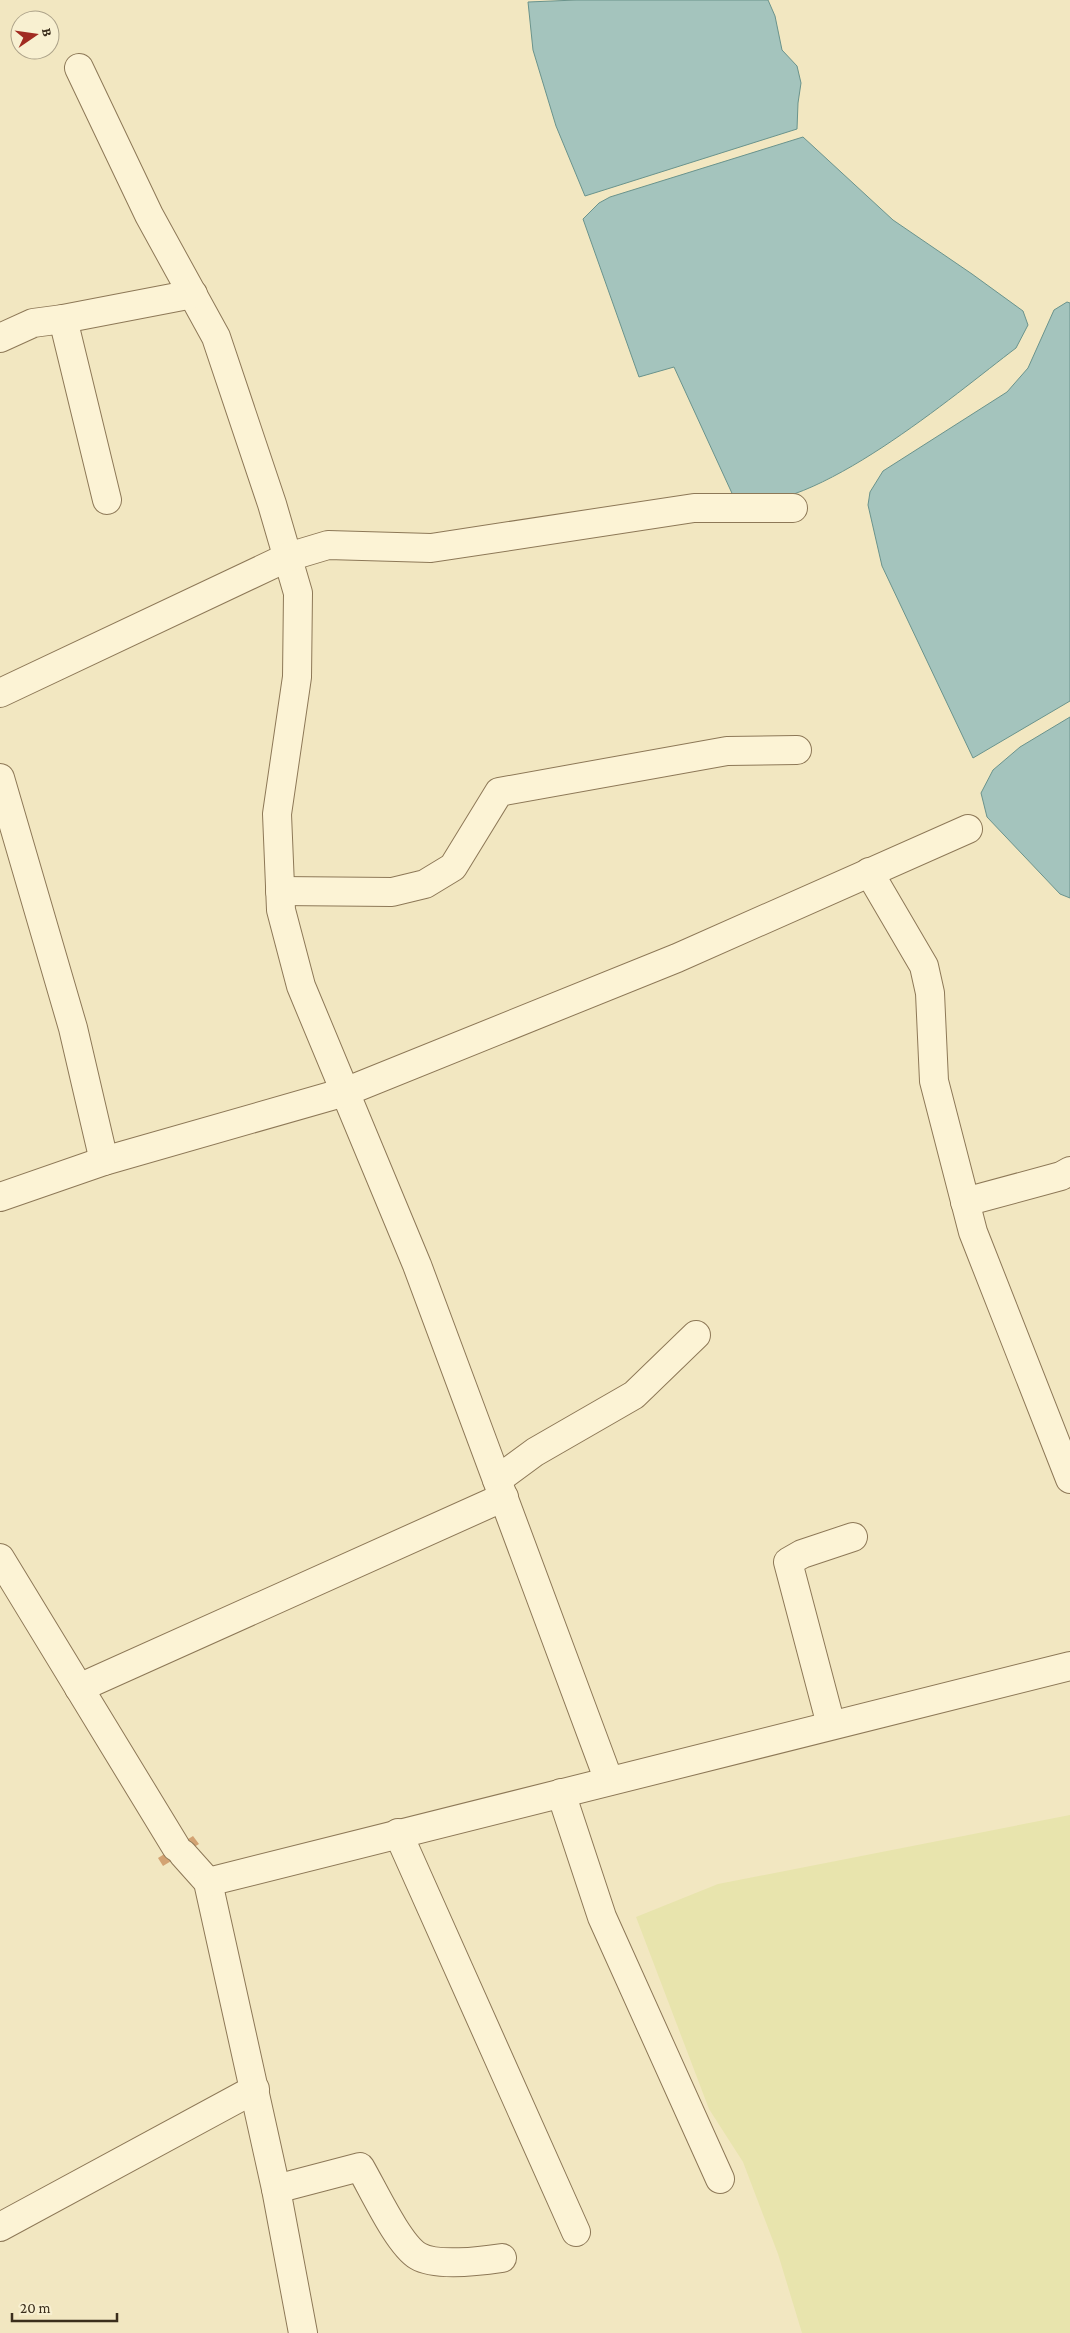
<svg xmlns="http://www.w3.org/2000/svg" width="1070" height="2333" font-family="'Crimson Pro',serif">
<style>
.farmland{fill:#e8e4ad}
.water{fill:#a4c4bd;stroke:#6a938c}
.building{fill:#d3a373}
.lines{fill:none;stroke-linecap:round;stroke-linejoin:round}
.minor-casing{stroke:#8d7857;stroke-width:30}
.minor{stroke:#fcf3d5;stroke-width:28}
</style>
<rect width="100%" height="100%" fill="#f2e7c1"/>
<polygon class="farmland" points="1070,1815 1070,2333 802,2333 778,2254 743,2162 709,2109 636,1917 718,1884"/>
<g class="water">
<polygon points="576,0 768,0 775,16 782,50 797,66 801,83 798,103 797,129 585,196 556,126 533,50 528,2"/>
<path d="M803,137l90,83 79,54 51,37 5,14 -12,23c-61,46 -203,168 -280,154l-62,-135 -35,10 -56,-158 16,-16 11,-6z"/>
<polygon points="1067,302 1070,303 1070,701 973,758 882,566 868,505 870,492 883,471 1007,392 1028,368 1054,310"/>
<polygon points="1070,717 1070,898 1060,894 987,817 981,793 993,770 1020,747"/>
</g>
<polygon class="building" points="193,1836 199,1844 163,1866 158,1858"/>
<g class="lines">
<defs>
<g id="minor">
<polyline points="79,68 149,215 216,337 272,504 298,593 297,677 277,814 281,910 301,986 417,1265 609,1781"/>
<polyline points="63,319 193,294"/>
<polyline points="0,338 33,323 63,319 107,500"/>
<polyline points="0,693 288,557 328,545 431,548 694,508 793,508"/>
<polyline points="0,778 73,1028 104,1161"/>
<polyline points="869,872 924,966 930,993 934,1081 973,1232 1070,1479"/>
<polyline points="280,891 392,892 425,884 453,867 499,792 727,751 797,750"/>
<polyline points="0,1197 104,1161 345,1092 677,958 968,829"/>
<polyline points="965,1202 1061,1176 1070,1171"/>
<polyline points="497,1480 535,1452 634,1395 696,1335"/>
<polyline points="0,1558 176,1847"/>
<polyline points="79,1688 504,1497"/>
<polyline points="831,1725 788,1562 802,1554 853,1537"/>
<polyline points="561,1793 602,1917 720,2179"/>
<polyline points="398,1833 576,2232"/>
<polyline points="183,1854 208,1882 276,2189 303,2333"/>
<polyline points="208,1882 1070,1666"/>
<path d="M276,2189l84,-22c13,22 38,77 58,89 18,11 64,5 84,2"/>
<polyline points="0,2227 255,2089"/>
</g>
</defs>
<use href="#minor" class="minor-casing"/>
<use href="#minor" class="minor"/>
</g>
<g transform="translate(35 35) rotate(77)"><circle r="24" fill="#f8f0d1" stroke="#aca289"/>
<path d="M0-4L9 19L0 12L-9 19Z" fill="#a12b21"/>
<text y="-8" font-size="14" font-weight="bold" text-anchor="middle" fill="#3b2e1c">B</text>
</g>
<path d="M12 2313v8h105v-8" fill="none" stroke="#3b2e1c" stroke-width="2.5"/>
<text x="20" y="2313" font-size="15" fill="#3b2e1c" stroke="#f8f0d1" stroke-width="4" paint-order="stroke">20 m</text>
</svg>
